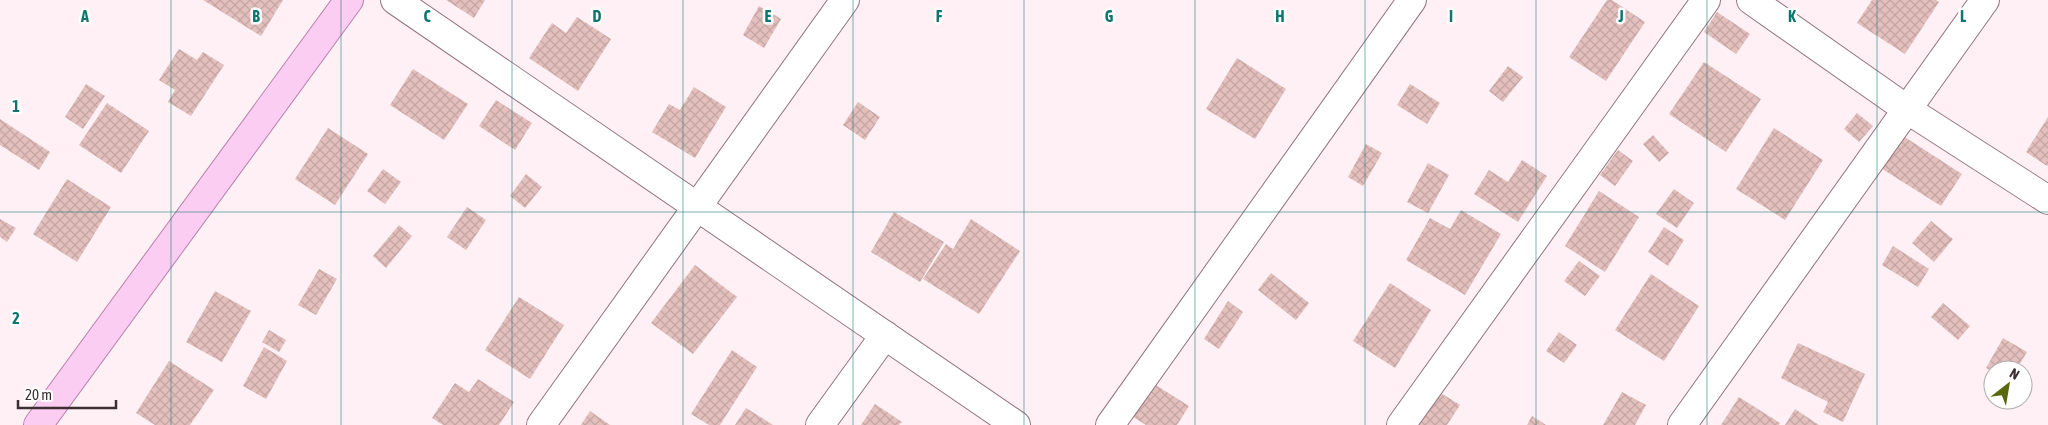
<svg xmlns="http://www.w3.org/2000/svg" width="2048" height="425" font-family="'Asap Condensed',sans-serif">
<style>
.building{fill:url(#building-cross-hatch)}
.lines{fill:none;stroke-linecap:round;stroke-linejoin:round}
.minor-casing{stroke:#93747e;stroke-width:30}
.major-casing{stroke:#b880aa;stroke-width:30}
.minor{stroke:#fff;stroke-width:28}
.major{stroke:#fccdf2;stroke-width:28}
.grid{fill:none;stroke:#0f766e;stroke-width:1;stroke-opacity:0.55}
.grid-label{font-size:16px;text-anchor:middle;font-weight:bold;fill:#0f766e;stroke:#fff;stroke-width:5;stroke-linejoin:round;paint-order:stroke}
</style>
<defs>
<pattern id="building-cross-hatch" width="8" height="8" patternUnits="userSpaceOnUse" patternTransform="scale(1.25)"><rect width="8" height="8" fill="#e3c0bd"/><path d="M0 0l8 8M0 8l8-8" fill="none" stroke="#c4a5a3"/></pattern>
</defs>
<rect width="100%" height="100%" fill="#fef0f4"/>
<g class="building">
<polygon points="203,0 283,0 261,36"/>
<polygon points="446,0 485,0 474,18"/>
<polygon points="1607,0 1612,0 1645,22 1606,81 1569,57"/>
<polygon points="1872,0 1936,0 1939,2 1905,54 1857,23"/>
<polygon points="759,6 781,19 764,48 743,35"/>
<polygon points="1717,12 1750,34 1736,54 1704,32"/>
<polygon points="577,17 611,39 578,91 529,58 552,23 566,33"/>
<polygon points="179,49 197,60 203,52 224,65 191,116 168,102 175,90 159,80"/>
<polygon points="1237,58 1286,89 1255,139 1206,109"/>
<polygon points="1704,62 1761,99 1726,152 1669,114"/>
<polygon points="1508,66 1523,77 1503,102 1489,91"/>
<polygon points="413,69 468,104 444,140 390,105"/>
<polygon points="86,84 105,96 83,129 65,117"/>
<polygon points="1410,84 1440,103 1427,124 1397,105"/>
<polygon points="694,87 726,107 695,158 652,132 669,104 680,110"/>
<polygon points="496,100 532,123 515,150 479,126"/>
<polygon points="858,102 880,117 865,140 843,125"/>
<polygon points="107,103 149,131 121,173 79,145"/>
<polygon points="1857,113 1873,126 1859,142 1844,129"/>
<polygon points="2048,117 2048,165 2047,166 2026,152"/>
<polygon points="0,119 50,152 39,170 0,145"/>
<polygon points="328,128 368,154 335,205 295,179"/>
<polygon points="1774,128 1823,160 1785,220 1736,189"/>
<polygon points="1900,134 1962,174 1941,206 1879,167"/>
<polygon points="1653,135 1669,153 1659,162 1643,144"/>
<polygon points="1366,144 1382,153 1363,186 1348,177"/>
<polygon points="1618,150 1633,161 1615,186 1600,175"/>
<polygon points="1522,160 1547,176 1518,222 1474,194 1489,170 1508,182"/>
<polygon points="1428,163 1449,175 1428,213 1407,202"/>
<polygon points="383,169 401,182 385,204 367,191"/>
<polygon points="526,174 542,187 525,208 510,196"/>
<polygon points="67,179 111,207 77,262 33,234"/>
<polygon points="1674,189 1694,203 1677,228 1656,214"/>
<polygon points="1599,191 1639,217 1605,272 1565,246"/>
<polygon points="467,207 486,220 466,250 447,237"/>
<polygon points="1461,210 1501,234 1465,295 1406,260 1430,218 1450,229"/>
<polygon points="894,212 944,242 920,282 871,252"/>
<polygon points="0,219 16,228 7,242 0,237"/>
<polygon points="971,219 1020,251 979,314 923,279 946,244 953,249"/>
<polygon points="1931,221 1953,239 1934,262 1912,243"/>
<polygon points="399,225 412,236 386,268 373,256"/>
<polygon points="1664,227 1684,240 1668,266 1648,252"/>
<polygon points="1893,246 1929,269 1918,287 1882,265"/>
<polygon points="1579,261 1600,276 1585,296 1564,281"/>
<polygon points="695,265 737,297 693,354 651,323"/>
<polygon points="319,269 337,279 316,315 298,305"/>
<polygon points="1271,273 1309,303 1296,320 1258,290"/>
<polygon points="1651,274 1699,306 1664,361 1615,330"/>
<polygon points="1390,283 1431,310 1395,368 1353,341"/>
<polygon points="215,291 251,311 222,362 186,342"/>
<polygon points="519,297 564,325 530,379 485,350"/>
<polygon points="1228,301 1243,312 1219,349 1204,339"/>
<polygon points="1943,303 1970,326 1958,340 1931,317"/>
<polygon points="269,330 286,340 279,352 262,342"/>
<polygon points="1559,332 1577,345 1564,363 1546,351"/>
<polygon points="2003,338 2027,352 2016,370 1993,370 1993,372 1986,368"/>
<polygon points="1798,343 1865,374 1843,422 1823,412 1828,402 1781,378"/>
<polygon points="264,347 287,361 266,399 243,386"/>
<polygon points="732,350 757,367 720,425 709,425 691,414"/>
<polygon points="169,361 214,390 190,425 155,425 136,413"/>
<polygon points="478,379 514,402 499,425 443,425 432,418 455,383 469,392"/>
<polygon points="1151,382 1189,406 1177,425 1146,425 1130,415"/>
<polygon points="1436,390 1460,405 1447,425 1414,425"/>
<polygon points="1622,392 1646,405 1635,425 1603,425"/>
<polygon points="1739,397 1780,423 1779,425 1721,425"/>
<polygon points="875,404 902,422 899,425 861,425"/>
<polygon points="746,408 773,425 735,425"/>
<polygon points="1795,409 1819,425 1785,425"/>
<polygon points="590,411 610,425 581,425"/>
<polygon points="1532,416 1546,425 1527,425"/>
</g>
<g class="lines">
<defs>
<g id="minor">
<polyline points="395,0 1016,425"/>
<polyline points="1751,0 1908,110 2048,200"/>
<polyline points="541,425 845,0"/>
<polyline points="820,425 885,335"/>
<polyline points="1110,425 1412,0"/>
<polyline points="1401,425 1706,0"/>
<polyline points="1682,425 1985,0"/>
</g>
<polyline id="major" points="38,425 349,0"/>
</defs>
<use href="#minor" class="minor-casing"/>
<use href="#major" class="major-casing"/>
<use href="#minor" class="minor"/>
<use href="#major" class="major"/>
</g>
<path class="grid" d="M171,0v425M341,0v425M512,0v425M683,0v425M853,0v425M1024,0v425M1195,0v425M1365,0v425M1536,0v425M1707,0v425M1877,0v425M0,212h2048"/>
<g class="grid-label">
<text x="85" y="22">A</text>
<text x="256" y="22">B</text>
<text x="427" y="22">C</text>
<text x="597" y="22">D</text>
<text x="768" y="22">E</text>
<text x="939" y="22">F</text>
<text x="1109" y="22">G</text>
<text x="1280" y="22">H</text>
<text x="1451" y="22">I</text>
<text x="1621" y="22">J</text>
<text x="1792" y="22">K</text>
<text x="1963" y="22">L</text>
<text x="16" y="112">1</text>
<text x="16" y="324">2</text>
</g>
<g transform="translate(2008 385) rotate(31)"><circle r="24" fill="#ffffff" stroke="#b1acad"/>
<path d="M0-4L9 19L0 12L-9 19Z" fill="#59670d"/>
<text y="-8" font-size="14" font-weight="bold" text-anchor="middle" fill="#3c2f33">N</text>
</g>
<path d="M18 400v8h98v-8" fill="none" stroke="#3c2f33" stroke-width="2.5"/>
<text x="25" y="400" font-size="15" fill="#3c2f33" stroke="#ffffff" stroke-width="4" paint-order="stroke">20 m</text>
</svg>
